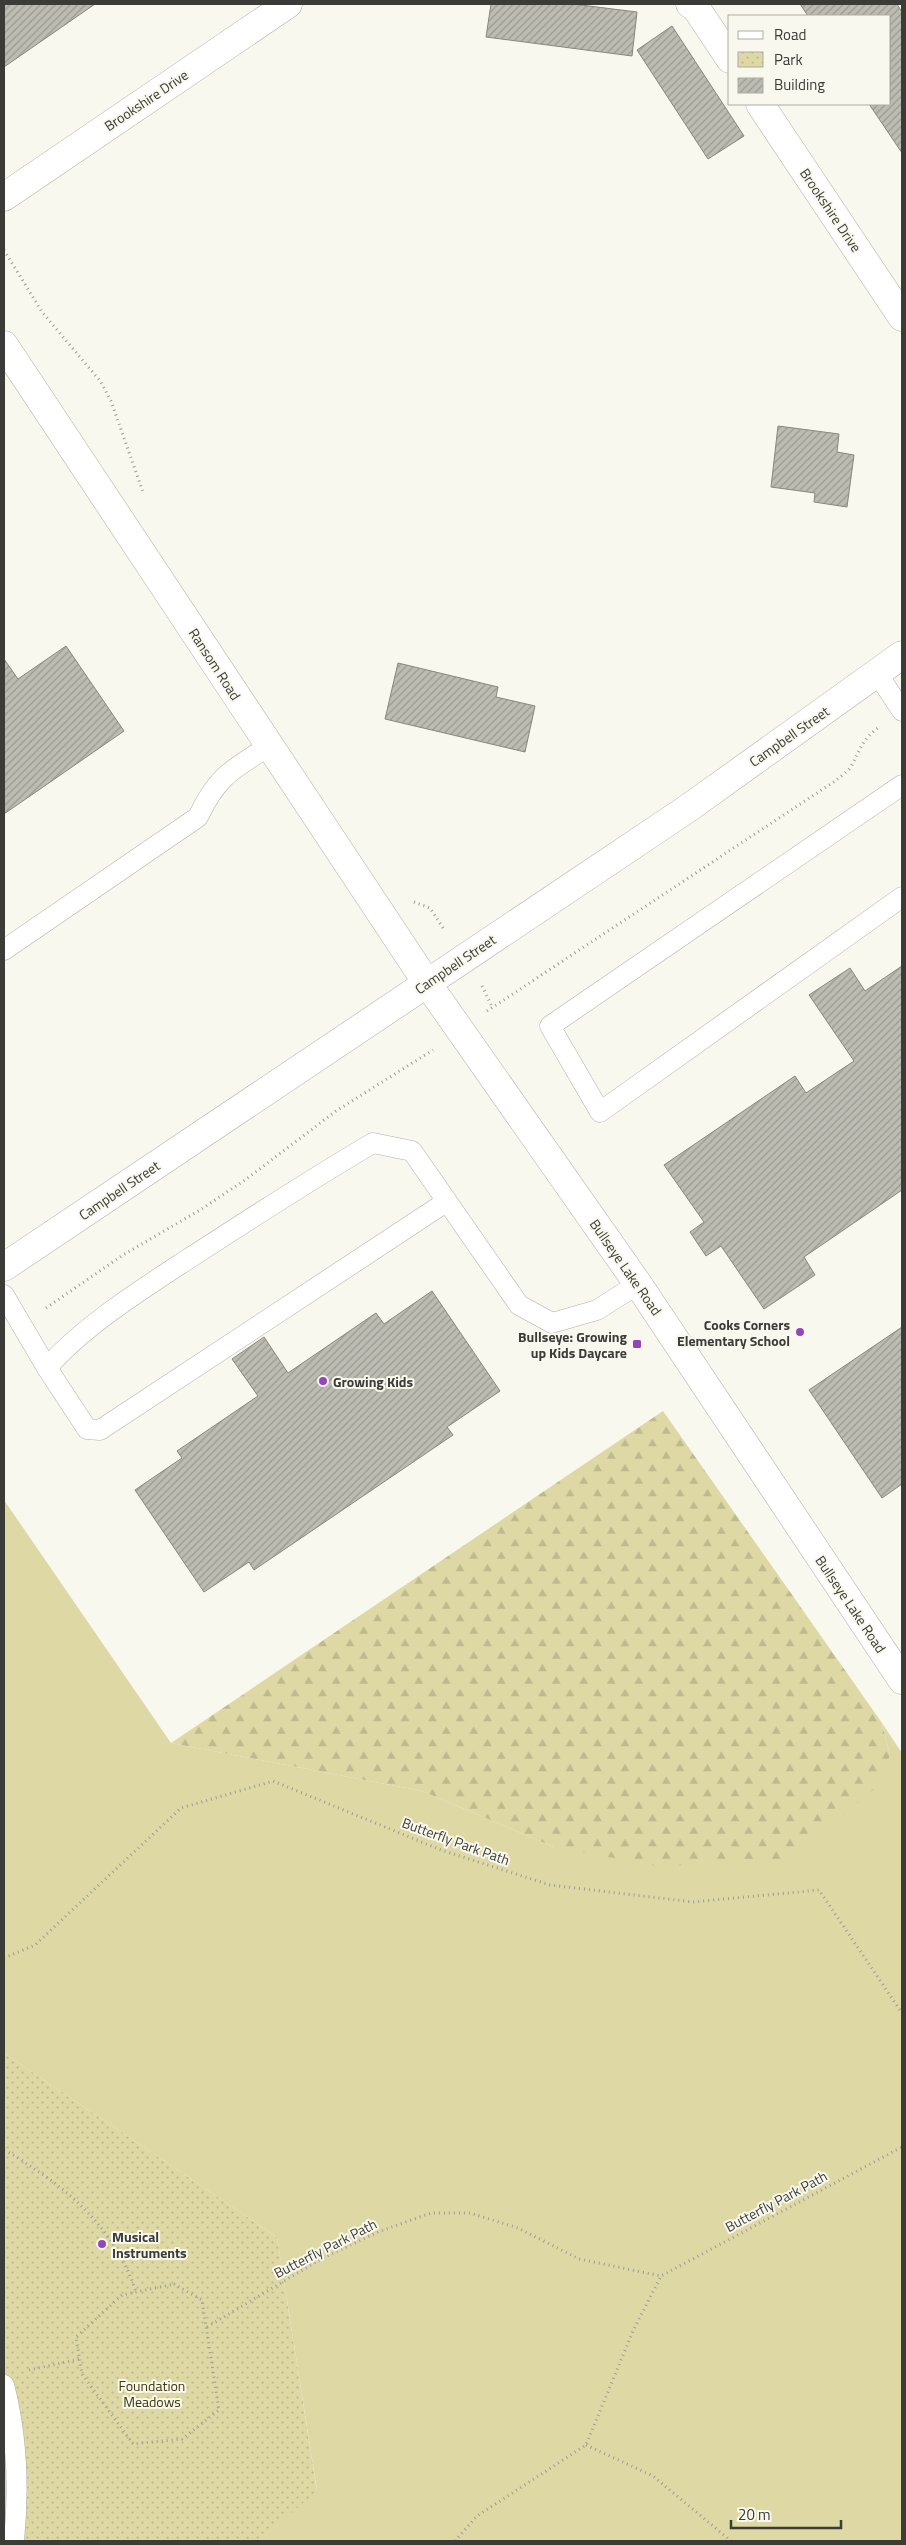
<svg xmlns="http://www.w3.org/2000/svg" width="906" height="2545" font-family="'Titillium Web',sans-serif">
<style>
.grass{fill:#ded8a4}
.forest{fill:url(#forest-firs)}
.park{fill:url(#park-dots)}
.building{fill:url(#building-hatch);stroke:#88877e}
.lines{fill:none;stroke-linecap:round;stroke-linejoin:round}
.lane-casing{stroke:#b0aea5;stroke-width:21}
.street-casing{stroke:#b0aea5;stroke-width:29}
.secondary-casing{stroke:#b0aea5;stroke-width:29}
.path{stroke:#9c9c95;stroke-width:3;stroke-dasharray:1 4;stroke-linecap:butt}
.lane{stroke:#fff;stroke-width:20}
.street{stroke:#fff;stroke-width:28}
.secondary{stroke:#fff;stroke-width:28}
.poi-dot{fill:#9147ba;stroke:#f9f8ee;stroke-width:2}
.labels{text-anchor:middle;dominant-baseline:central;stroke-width:4;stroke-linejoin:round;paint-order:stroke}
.street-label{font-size:14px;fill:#3b3b37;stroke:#f9f8ee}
.poi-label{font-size:14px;font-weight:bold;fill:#3b3b37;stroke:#f9f8ee;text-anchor:end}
.park-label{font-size:14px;fill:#3e3708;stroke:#f9f8ee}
</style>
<defs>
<pattern id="forest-firs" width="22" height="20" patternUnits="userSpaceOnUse" patternTransform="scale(1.25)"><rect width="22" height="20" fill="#ded8a4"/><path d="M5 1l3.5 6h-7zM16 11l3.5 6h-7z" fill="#bfba8e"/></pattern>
<pattern id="park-dots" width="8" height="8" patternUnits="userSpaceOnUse" patternTransform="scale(1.25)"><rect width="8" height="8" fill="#ded8a4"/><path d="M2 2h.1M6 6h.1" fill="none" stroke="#bfba8e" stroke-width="1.8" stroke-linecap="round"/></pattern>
<pattern id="building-hatch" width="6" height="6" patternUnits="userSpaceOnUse" patternTransform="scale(1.25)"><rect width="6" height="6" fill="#bdbcb3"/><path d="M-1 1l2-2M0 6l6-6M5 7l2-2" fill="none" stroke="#9b9a92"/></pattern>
</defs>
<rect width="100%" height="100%" fill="#f9f8ee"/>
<polygon class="grass" points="4,1500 171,1743 422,1791 554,1847 890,1755 882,1723 902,1753 902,2541 259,2541 317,2490 277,2237 4,2053"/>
<polygon class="forest" points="663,1411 882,1723 890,1755 877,1786 812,1843 780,1862 657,1866 554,1847 422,1791 171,1743"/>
<polygon class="park" points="4,2053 277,2237 317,2491 259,2541 4,2541"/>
<g class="building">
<polygon points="4,4 95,4 4,67"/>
<polygon points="491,4 573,4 637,12 632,56 486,37"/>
<polygon points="800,4 897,4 902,12 902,153 869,104 890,104 890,16 808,16"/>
<polygon points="672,26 744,136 708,159 637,50"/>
<polygon points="778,426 839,434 837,452 854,455 847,507 814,502 815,493 771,487"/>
<polygon points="66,646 124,731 4,814 4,659 18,679"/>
<polygon points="398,663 498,687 496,697 535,706 525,752 385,719"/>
<polygon points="902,966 902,1190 804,1257 815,1275 764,1309 721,1246 706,1256 690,1232 704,1222 664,1165 795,1076 806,1093 854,1061 809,995 850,968 865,991"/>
<polygon points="432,1291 500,1391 447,1427 453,1435 254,1570 249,1562 204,1592 135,1490 182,1458 177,1451 258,1396 232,1359 264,1337 288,1373 376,1313 384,1324"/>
<polygon points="902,1327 902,1484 882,1498 809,1390"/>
</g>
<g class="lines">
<defs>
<g id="lane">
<polyline points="877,673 902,711"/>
<polyline points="902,785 550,1026 600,1112 902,897"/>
<path d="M4,950l194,-133c20,-42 34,-47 71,-71"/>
<path d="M446,1202l-346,228 -13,-1 -40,-61c33,-39 92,-77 135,-105 63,-41 126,-82 191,-120l39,8 107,154 33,18 45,-13 41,-26"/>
<polyline points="4,1295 47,1368"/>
<path d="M4,2385c13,50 15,105 10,156"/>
</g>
<g id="street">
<polyline points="690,4 696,8 730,59"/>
<polyline points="760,104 902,317"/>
<polyline points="4,197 288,4"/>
</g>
<g id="secondary">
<polyline points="4,345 427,983 638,1284 902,1680"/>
<polyline points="4,1267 687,809 902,655"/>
</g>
</defs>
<use href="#lane" class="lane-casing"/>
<use href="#street" class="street-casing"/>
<use href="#secondary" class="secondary-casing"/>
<g class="path">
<polyline points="4,250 42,312 101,382 111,401 143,492"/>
<polyline points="414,902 430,908 445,931"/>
<polyline points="482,986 492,1007"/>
<path d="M487,1011l348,-230c5,-4 12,-9 16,-14 9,-18 11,-27 28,-40"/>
<polyline points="46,1308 123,1255 200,1210 245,1180 336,1111 433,1050"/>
<polyline points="4,1958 35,1945 181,1808 273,1781 441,1850 550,1885 693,1902 819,1890 902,2013"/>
<path d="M4,2151c10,3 20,11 29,17 47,30 86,71 103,124"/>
<polygon points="174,2284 202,2300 219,2410 182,2439 133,2444 82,2374 76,2337 122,2295"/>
<polyline points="207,2327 321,2259 378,2232 431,2213 470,2213 518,2228 579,2259 661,2276 902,2147"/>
<polyline points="29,2370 80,2359"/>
<polyline points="586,2445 653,2476 731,2541"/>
<polyline points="455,2541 477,2516 586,2445 633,2331 661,2276"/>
</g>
<use href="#lane" class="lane"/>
<use href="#street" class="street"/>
<use href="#secondary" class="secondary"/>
</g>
<g class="poi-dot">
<circle cx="800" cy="1332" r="5"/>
<rect x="632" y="1339" width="10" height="10" rx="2.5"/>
<circle cx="323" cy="1381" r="5"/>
<circle cx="102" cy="2244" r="5"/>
</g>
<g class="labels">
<g class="street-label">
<text transform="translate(146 100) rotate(-34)">Brookshire Drive</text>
<text transform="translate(831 210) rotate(56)">Brookshire Drive</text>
<text transform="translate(215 664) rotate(57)">Ransom Road</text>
<text transform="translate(789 736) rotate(-35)">Campbell Street</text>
<text transform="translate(455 964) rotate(-34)">Campbell Street</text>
<text transform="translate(119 1190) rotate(-34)">Campbell Street</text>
<text transform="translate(626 1267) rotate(55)">Bullseye Lake Road</text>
<text transform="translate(851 1604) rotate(56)">Bullseye Lake Road</text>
<text transform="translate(456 1841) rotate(20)">Butterfly Park Path</text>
<text transform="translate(776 2201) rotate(-28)">Butterfly Park Path</text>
<text transform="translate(325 2248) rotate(-27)">Butterfly Park Path</text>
</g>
<g class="poi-label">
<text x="790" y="1324">Cooks Corners<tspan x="790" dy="16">Elementary School</tspan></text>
<text x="627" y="1336">Bullseye: Growing<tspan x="627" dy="16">up Kids Daycare</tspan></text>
<text x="333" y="1381" text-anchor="start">Growing Kids</text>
<text x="112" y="2236" text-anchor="start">Musical<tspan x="112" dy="16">Instruments</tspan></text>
</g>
<g class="park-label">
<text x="152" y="2385">Foundation<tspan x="152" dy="16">Meadows</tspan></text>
</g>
</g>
<rect width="906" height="2545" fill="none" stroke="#3b3b37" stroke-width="10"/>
<rect x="728" y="15" width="162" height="90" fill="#f9f8ee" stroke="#adaca5"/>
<rect x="738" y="31" width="25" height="8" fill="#ffffff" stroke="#adaca5"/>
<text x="774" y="40" font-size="15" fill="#3b3b37">Road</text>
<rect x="738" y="52" width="25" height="15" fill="url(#park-dots)" stroke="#adaca5"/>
<text x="774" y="65" font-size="15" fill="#3b3b37">Park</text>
<rect x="738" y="78" width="25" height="15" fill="url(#building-hatch)" stroke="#adaca5"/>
<text x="774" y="90" font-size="15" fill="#3b3b37">Building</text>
<path d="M731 2520v8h110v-8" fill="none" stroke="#3b3b37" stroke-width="2.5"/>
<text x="738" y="2520" font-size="15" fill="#3b3b37" stroke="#f9f8ee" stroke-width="4" paint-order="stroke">20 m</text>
</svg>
